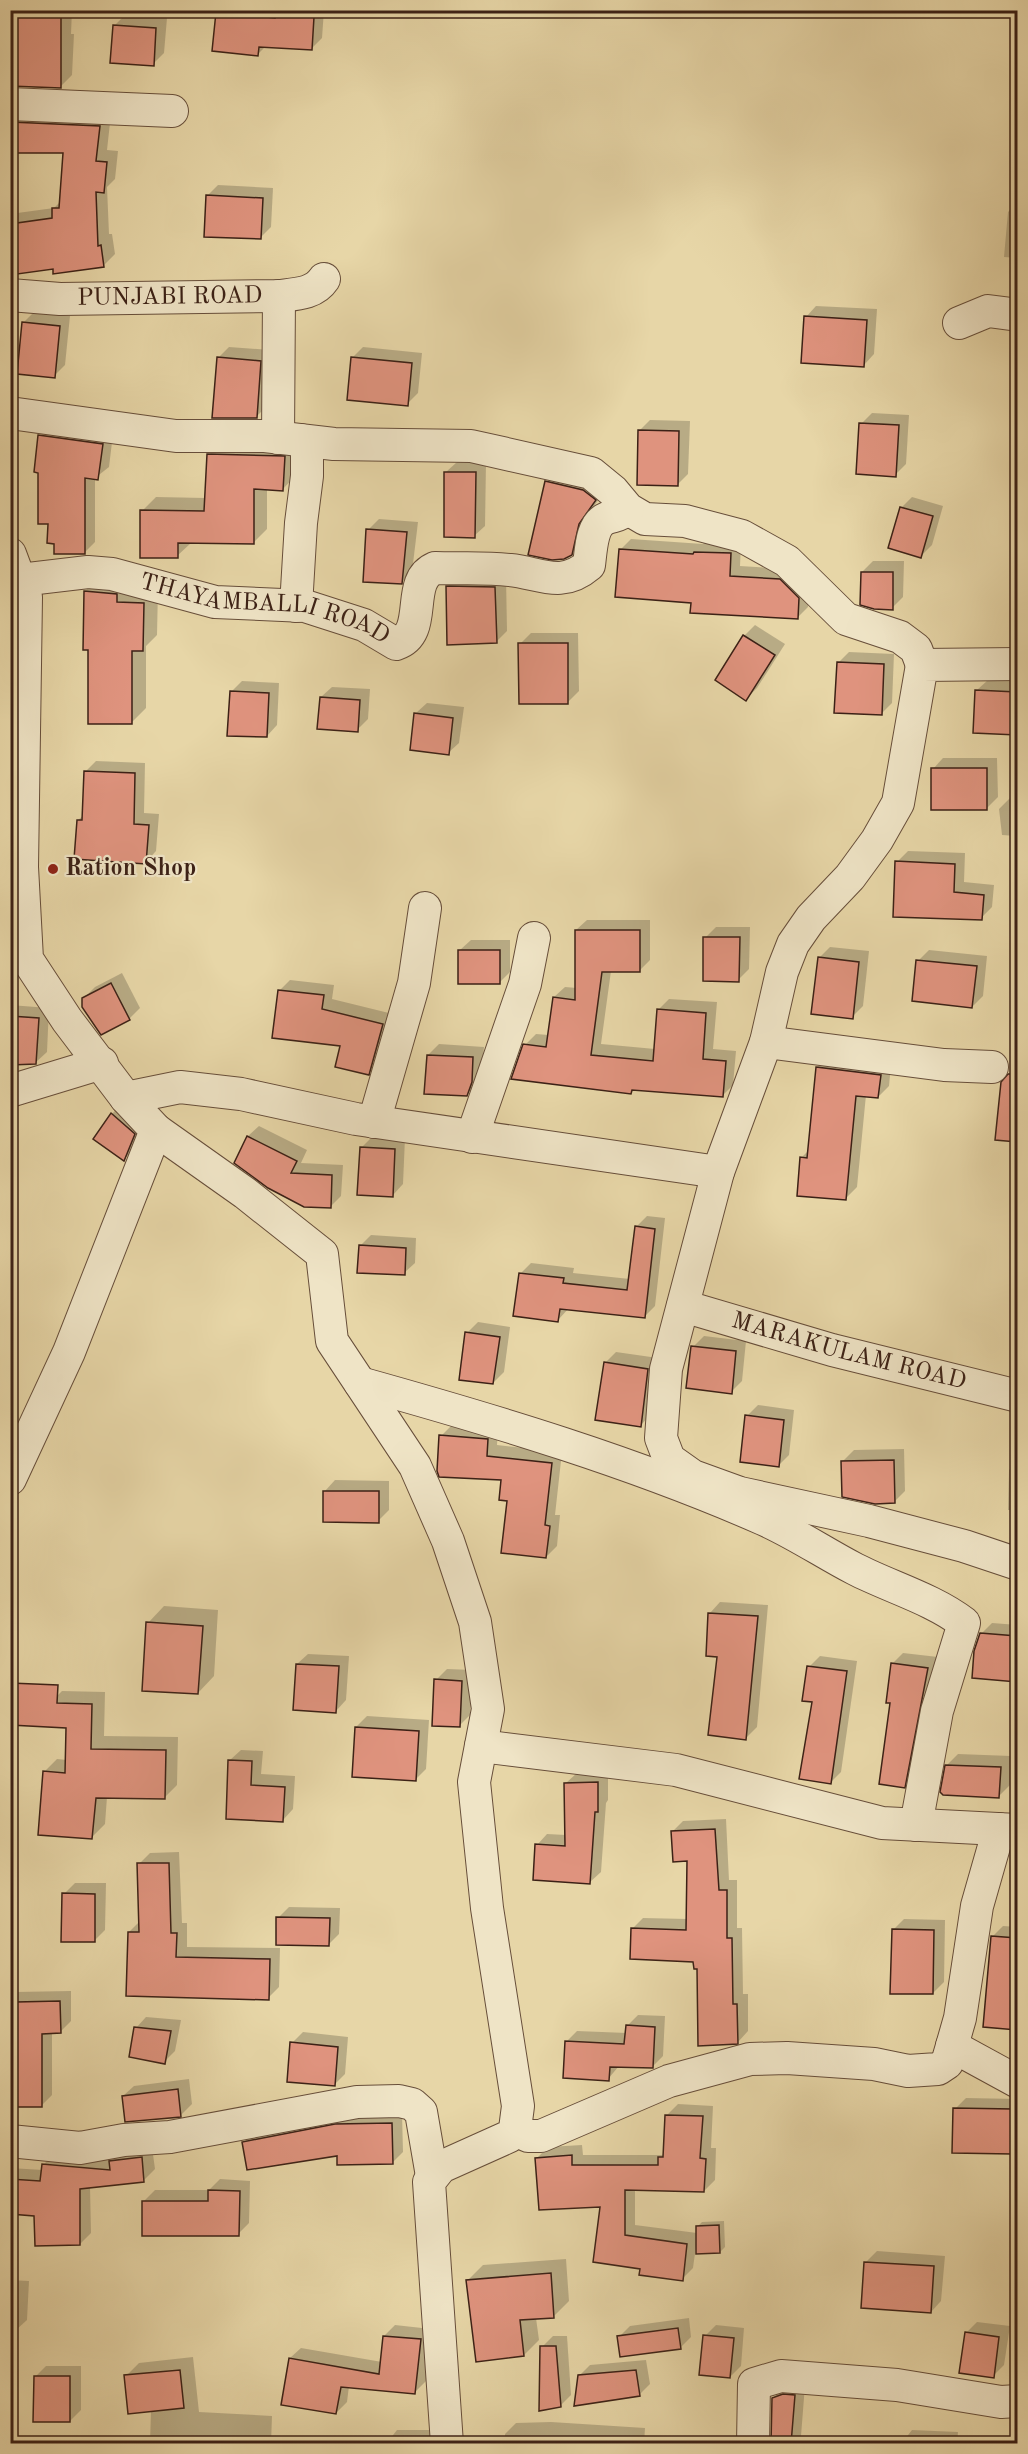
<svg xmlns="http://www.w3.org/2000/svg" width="1028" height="2454" font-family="'Old Standard TT',serif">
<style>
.shadow{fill:#0003}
.building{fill:#df937e;stroke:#3c2116;stroke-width:1.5}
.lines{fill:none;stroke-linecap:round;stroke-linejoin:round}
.minor-casing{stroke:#674e3a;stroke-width:34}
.minor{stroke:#efe4c6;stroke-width:32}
.poi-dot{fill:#8f2418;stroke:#efe4c6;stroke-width:2}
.labels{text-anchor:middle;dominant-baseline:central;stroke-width:4.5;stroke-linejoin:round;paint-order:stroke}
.street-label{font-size:24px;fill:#3c2116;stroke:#efe4c6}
.poi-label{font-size:24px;font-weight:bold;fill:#3c2116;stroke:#efe4c6;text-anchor:start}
</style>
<rect width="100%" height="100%" fill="#e7d6a7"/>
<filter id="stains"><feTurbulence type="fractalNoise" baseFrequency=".00333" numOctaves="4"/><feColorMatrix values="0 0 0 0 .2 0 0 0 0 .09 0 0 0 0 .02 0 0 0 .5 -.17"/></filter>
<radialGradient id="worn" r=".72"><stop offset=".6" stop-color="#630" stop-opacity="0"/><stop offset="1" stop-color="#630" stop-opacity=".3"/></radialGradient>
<g class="shadow">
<polygon points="10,10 72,10 71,34 74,34 72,75 60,87 10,86"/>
<polygon points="220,10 324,10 322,38 311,49 266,46 257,55 218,13"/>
<polygon points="125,15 167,18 164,53 153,64 114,26"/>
<polygon points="10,105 111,114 107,150 118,151 115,179 107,187 109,234 112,234 115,254 103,266 54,267 10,273 10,214 54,208 61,201 65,151 10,151"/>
<polygon points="218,185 273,188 271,227 261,237 207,196"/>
<polygon points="1018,202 1018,258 1004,257 1008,212"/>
<polygon points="816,306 877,309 874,354 864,365 806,317"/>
<polygon points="34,312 70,316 65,365 54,376 23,323"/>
<polygon points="229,347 271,350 267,406 256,417 218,358"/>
<polygon points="363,347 422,353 418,393 407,404 352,358"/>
<polygon points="872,413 909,415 906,464 895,475 861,424"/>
<polygon points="650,420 690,421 688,474 678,484 639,431"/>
<polygon points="51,425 113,434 109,467 95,478 95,542 84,553 56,542 49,523 40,436"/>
<polygon points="222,441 298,443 296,475 283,489 267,488 267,529 253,543 191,543 177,556 142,511 156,497 206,498 209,455"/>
<polygon points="457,462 486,462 485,526 474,536 446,472"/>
<polygon points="563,466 611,483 594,506 588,537 571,554 547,482"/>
<polygon points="912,497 943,506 932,545 921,556 901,508"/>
<polygon points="379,519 418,522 412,572 401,583 368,530"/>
<polygon points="631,539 703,544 706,541 741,543 740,566 791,569 809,587 808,607 797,618 692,601 620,550"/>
<polygon points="873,561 904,561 903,597 892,608 862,572"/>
<polygon points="458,576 506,577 507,631 496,642 447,587"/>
<polygon points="100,577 158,589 157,635 146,646 146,708 131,723 90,648 85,591"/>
<polygon points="755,625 785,644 757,688 746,699 744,636"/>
<polygon points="531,633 578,633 579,691 568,702 520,644"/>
<polygon points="849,652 894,654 892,703 881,714 838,663"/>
<polygon points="988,680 1018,681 1018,733 975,731 977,690"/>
<polygon points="242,681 279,683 277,725 267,736 231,692"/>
<polygon points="332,687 370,689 368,719 357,730 321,697"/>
<polygon points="427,703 464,707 459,743 448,753 416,713"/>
<polygon points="943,758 997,758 998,797 987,808 933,769"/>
<polygon points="96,761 145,763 144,813 159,814 156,851 146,862 78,820 84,815 85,772"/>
<polygon points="1010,798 1018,798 1018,843 1016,836 1002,835 999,809"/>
<polygon points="908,851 965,853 964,882 994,885 992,907 981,918 897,862"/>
<polygon points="587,920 650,920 650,960 639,971 611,971 601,1044 655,1049 658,1010 669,999 717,1002 713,1049 736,1051 733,1085 722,1096 635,1088 631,1093 525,1045 536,1034 549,1035 554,997 565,987 577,988 576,930"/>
<polygon points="716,927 750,927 749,969 738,980 705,938"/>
<polygon points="471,940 510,940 510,972 499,983 460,950"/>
<polygon points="830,947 869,951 863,1006 852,1017 819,958"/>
<polygon points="929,950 987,956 983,996 972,1007 918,961"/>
<polygon points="122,973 140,1008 129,1019 83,999 95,987"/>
<polygon points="290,980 334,985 332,999 393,1014 379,1063 368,1074 342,1045 279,991"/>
<polygon points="10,1005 49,1008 47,1052 35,1063 10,1064"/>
<polygon points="439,1044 484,1047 482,1070 477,1084 466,1095 428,1055"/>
<polygon points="828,1056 891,1065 889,1086 878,1097 866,1095 857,1187 846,1198 801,1158 809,1150 817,1067"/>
<polygon points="1011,1100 1018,1100 1018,1140 997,1139"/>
<polygon points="122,1103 145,1123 135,1149 124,1159 112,1114"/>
<polygon points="259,1126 307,1150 301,1163 343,1165 341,1196 330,1207 236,1162 248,1136"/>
<polygon points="372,1137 405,1138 403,1184 393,1195 361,1148"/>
<polygon points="647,1216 665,1218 655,1306 644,1317 569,1308 558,1320 521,1273 531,1263 574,1268 573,1273 630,1279 636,1227"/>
<polygon points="371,1235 416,1238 415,1263 404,1273 360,1246"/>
<polygon points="478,1322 510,1327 504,1372 493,1383 467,1333"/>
<polygon points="704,1336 746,1341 742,1381 731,1392 693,1347"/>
<polygon points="616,1352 658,1358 651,1414 641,1425 605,1363"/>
<polygon points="758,1405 794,1410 789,1455 778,1466 747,1416"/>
<polygon points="452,1425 498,1428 497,1445 562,1452 555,1515 560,1515 557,1546 546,1557 503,1479 441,1436"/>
<polygon points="904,1449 905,1491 894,1502 843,1461 854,1450"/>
<polygon points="1018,1462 1018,1510 1008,1510 1009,1470"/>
<polygon points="335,1480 389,1481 389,1510 378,1521 325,1491"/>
<polygon points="720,1602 768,1605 757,1727 746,1738 719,1656 710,1613"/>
<polygon points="164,1606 218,1610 214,1676 198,1693 148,1623"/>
<polygon points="992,1623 1018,1625 1018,1680 974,1677 981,1634"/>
<polygon points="903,1653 938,1657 915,1775 904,1786 892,1702 892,1664"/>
<polygon points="308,1654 349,1656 346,1700 336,1711 297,1664"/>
<polygon points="820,1656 857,1661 841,1772 830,1783 809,1667"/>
<polygon points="447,1669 473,1670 470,1715 459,1726 436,1680"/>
<polygon points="62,1691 105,1692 104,1736 178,1737 177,1785 164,1798 107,1797 105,1824 92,1837 44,1772 57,1759 67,1760 67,1726 49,1704"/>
<polygon points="367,1716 429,1720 426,1769 415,1780 356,1727"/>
<polygon points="241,1750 263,1751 261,1774 295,1776 293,1809 283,1820 227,1817 230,1760"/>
<polygon points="10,1753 14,1753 10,1788"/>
<polygon points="958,1754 1011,1756 1010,1785 999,1796 947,1765"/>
<polygon points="608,1772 608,1800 606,1803 601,1872 590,1882 537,1845 547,1834 566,1835 566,1783 577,1773"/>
<polygon points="726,1819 729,1880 737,1880 737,1928 742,1928 743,1994 748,1994 748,2031 738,2042 695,1960 632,1929 643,1918 688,1919 689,1860 672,1832 683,1821"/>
<polygon points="179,1852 182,1923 187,1923 187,1947 280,1948 279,1987 268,1998 127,1995 129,1932 140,1921 139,1864 150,1853"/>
<polygon points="75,1883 106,1883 105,1930 94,1941 64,1894"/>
<polygon points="289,1907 340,1908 339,1934 328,1945 278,1918"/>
<polygon points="904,1919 945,1920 944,1982 933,1993 893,1930"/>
<polygon points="1003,1926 1018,1927 1018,2029 984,2026 992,1937"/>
<polygon points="10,1965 16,1966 15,1992 71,1991 71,2021 60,2032 52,2032 52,2095 41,2106 10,2105"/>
<polygon points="638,2015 665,2016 663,2056 652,2067 619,2066 608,2079 566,2042 577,2031 627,2033 627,2026"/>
<polygon points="146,2017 181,2020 175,2051 164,2062 136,2028"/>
<polygon points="303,2032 348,2037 345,2074 334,2085 292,2043"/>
<polygon points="189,2079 192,2104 181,2115 123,2096 134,2086"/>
<polygon points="966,2098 1018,2099 1018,2146 1012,2152 955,2109"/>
<polygon points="678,2104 713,2106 711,2148 716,2148 715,2180 704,2191 635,2188 635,2225 697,2233 697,2227 702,2222 724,2221 725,2247 720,2252 696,2246 693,2268 682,2279 642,2267 601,2205 537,2158 548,2147 582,2145 583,2155 662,2155 665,2152 667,2115"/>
<polygon points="402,2113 403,2152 392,2163 244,2142 255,2131 347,2114"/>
<polygon points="152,2147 155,2169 144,2180 90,2186 91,2233 80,2244 36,2215 10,2213 10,2168 43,2170 43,2165 54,2154 113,2159 122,2151"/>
<polygon points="220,2179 250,2181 249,2223 238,2234 144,2201 155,2190 209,2190"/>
<polygon points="877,2251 945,2256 941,2301 931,2312 866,2262"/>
<polygon points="566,2259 569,2301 554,2316 536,2318 539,2340 524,2355 468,2280 483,2265"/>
<polygon points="10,2280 29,2281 27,2320 16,2330 10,2330"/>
<polygon points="689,2318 691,2337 680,2348 619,2337 630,2326"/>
<polygon points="977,2322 1010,2326 1004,2365 993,2376 966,2333"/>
<polygon points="395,2325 431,2329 426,2381 415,2392 349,2386 347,2402 336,2413 290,2358 301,2348 382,2362 384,2336"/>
<polygon points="716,2325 744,2328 741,2366 730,2377 705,2336"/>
<polygon points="553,2336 567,2336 571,2395 560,2406 542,2347"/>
<polygon points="193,2357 199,2412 272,2416 271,2444 150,2444 151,2410 126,2376 139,2363"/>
<polygon points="646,2360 650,2384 639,2395 579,2376 590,2365"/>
<polygon points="46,2366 81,2366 81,2410 70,2421 35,2377"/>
<polygon points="805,2385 801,2436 858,2444 772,2444 773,2398 784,2387"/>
<polygon points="551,2422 645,2428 644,2444 505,2444 505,2434 516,2423"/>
<polygon points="397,2430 431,2430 431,2444 386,2444"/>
<polygon points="912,2430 958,2432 957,2444 901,2444"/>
</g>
<g class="building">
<polygon points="10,10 61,10 61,88 10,86"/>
<polygon points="216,12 275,18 275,15 314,17 312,50 259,47 258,56 212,51"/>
<polygon points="113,25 156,28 154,66 110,63"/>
<polygon points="10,122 100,126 96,161 107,162 104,193 96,192 98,246 101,245 104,267 53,274 53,269 10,275 10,224 52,218 52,208 59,208 63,153 10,153"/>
<polygon points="206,195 263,198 261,239 204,237"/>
<polygon points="804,316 867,320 864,367 801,363"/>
<polygon points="22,322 60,326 55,378 17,374"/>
<polygon points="217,357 261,361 257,418 212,418"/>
<polygon points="351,357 412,363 408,406 347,400"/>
<polygon points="859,423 899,425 896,477 856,474"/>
<polygon points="638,430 679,431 678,486 637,485"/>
<polygon points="38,435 103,444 98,480 85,478 85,554 54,554 54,544 47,543 48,524 38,524 38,473 34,472"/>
<polygon points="207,454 285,456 283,491 254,489 254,544 178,543 178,558 140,558 140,510 204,511"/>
<polygon points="444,472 476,472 475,538 444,537"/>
<polygon points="545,481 583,490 596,500 579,524 572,555 564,559 552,560 528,555"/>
<polygon points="900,507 933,516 921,558 888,548"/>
<polygon points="366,529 407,532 402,584 363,582"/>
<polygon points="619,549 693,554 694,552 731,553 730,576 780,579 799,598 798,619 690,613 691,603 615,597"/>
<polygon points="861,572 893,572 893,610 874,609 860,605"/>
<polygon points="446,586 495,587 497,643 447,645"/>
<polygon points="84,591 117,594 117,602 144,603 143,651 132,651 132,724 88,724 88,650 83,650"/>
<polygon points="743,635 775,655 746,701 715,680"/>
<polygon points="518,643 568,643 568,704 519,704"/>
<polygon points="837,662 884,664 882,715 834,713"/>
<polygon points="975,690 1017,692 1017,735 973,733"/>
<polygon points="230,691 269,693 267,737 227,736"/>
<polygon points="320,697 360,700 358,732 317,729"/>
<polygon points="414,713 453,718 449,755 410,750"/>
<rect x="931" y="768" width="56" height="42"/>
<polygon points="84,771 135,773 134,824 149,825 146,864 74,859 77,820 82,820"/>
<polygon points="895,861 955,864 954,892 984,895 982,920 893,917"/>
<polygon points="575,930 640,930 640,972 602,972 591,1055 653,1061 657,1009 706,1013 703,1059 726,1061 723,1097 632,1090 631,1094 511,1079 523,1044 546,1047 553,997 575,1000"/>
<polygon points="703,937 740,937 739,982 703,981"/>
<rect x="458" y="950" width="42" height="34"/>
<polygon points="818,957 859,962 853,1019 811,1014"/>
<polygon points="916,960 977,966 972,1008 912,1001"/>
<polygon points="111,983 130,1020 101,1035 82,1007 82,998"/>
<polygon points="278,990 324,995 322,1009 383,1024 369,1075 335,1067 340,1046 272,1038"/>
<polygon points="10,1016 39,1018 36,1064 10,1065"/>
<polygon points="427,1055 473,1057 472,1082 467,1096 424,1094"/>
<polygon points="816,1067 881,1075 878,1098 856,1096 846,1200 797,1196 800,1157 807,1158"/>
<polygon points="1008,1074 1017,1074 1017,1142 995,1140 1001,1082"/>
<polygon points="111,1113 135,1134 124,1161 93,1139"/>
<polygon points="247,1136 297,1161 291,1173 332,1175 331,1208 304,1207 268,1188 234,1163"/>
<polygon points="360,1147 395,1149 393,1197 357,1195"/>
<polygon points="635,1226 655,1229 645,1318 560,1309 558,1322 513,1316 519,1273 564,1278 563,1283 627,1290"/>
<polygon points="359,1245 406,1248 405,1275 357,1273"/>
<polygon points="465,1332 500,1337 493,1384 459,1380"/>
<polygon points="691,1346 736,1351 732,1394 686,1388"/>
<polygon points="604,1362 648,1369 641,1427 595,1420"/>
<polygon points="745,1415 784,1420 779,1467 740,1462"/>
<polygon points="439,1435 488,1439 487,1456 552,1463 545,1525 550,1526 546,1558 501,1553 507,1501 499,1500 501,1480 439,1477 437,1471"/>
<polygon points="894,1460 895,1503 875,1504 842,1497 841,1461"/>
<polygon points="323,1491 379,1491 379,1523 323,1522"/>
<polygon points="708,1613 758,1616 746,1740 708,1735 717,1657 706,1656"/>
<polygon points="146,1622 203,1626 198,1694 142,1691"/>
<polygon points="980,1633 1017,1636 1017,1682 972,1678 974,1651"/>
<polygon points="891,1663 928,1668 905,1788 879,1784 890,1703 886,1703"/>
<polygon points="296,1664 339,1666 336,1713 293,1710"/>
<polygon points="807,1666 847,1671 831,1784 799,1779 812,1702 802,1701"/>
<polygon points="434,1679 462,1681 460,1727 432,1726"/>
<polygon points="10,1683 58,1685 57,1703 92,1704 91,1749 166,1750 165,1799 96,1798 92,1839 38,1835 43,1771 65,1773 66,1728 10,1725"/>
<polygon points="355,1727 419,1731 416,1781 352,1777"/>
<polygon points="228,1760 252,1761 251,1785 285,1787 283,1822 226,1819"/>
<polygon points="945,1765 1001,1767 999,1798 943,1795 940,1792"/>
<polygon points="598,1782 598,1812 595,1812 590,1884 533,1880 535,1844 565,1846 564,1783"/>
<polygon points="715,1829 719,1890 727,1890 727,1938 732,1938 733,2004 737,2004 738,2044 698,2046 697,1969 694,1969 693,1962 630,1959 631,1928 686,1930 687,1861 673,1862 671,1831"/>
<polygon points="137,1863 169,1863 171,1933 177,1933 176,1957 270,1959 269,2000 126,1996 128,1932 139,1932"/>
<polygon points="62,1893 95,1894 95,1942 61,1942"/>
<polygon points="276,1917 330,1918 329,1946 276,1945"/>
<polygon points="892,1929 934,1930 933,1994 890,1994"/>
<polygon points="991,1936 1017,1938 1017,2030 983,2027"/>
<polygon points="60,2001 61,2033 42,2034 42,2107 10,2107 10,2066 17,2066 16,2002"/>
<polygon points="626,2025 655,2027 653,2068 610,2067 609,2081 563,2078 565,2041 624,2044"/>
<polygon points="134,2027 171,2031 165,2064 129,2057"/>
<polygon points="290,2042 338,2047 335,2086 287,2082"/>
<polygon points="178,2089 181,2117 125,2122 122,2096"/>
<polygon points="953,2108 1013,2109 1012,2154 952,2153"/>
<polygon points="665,2115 703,2116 700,2158 706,2159 704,2192 625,2190 625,2235 687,2244 683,2281 639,2275 640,2269 593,2262 600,2207 539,2210 535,2158 572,2155 572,2165 658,2165 658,2157 663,2157"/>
<polygon points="392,2123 393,2164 337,2165 337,2156 247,2170 242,2142 335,2124"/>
<polygon points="142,2157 144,2182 80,2189 80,2245 35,2246 34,2216 10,2214 10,2179 40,2181 42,2164 110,2170 109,2161"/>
<polygon points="208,2190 240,2191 239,2236 142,2236 142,2201 208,2201"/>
<polygon points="719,2225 720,2253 696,2254 696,2226"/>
<polygon points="864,2262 934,2266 931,2313 861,2308"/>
<polygon points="551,2273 554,2318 520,2320 524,2356 476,2362 466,2280"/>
<polygon points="678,2328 681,2349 620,2357 617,2336"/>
<polygon points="965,2332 999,2337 994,2378 959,2373"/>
<polygon points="703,2335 734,2338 730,2378 699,2375"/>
<polygon points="383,2336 421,2339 415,2394 341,2387 336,2414 281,2405 289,2358 379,2374"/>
<polygon points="540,2346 556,2346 561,2407 539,2411"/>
<polygon points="180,2370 184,2408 128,2414 124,2375"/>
<polygon points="636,2370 640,2396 574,2406 578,2375"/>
<polygon points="34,2376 70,2376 70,2422 33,2422"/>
<polygon points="783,2394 795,2395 791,2444 771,2444 772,2398"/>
</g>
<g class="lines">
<defs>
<g id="minor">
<polyline points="10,104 172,111"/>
<path id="s1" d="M10,295l50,4 219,-3c17,-2 35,-2 45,-17"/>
<polyline points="959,323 988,311 1018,315"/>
<polyline points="10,413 176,436 265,436 334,444 471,446 591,473 613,491 628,509 645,519 685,521 742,536 787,561 846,619 900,637 916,649 922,665"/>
<polyline points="278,438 279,296"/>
<polyline points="10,554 26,597 22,867 27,959 67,1020 126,1098 156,1130 69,1352 10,1479"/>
<path id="s2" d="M20,580l68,-8 24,2 103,28 90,4 59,19 32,19c34,-11 8,-63 39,-76 24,1 50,-1 75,2 30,3 51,19 79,-5 2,-14 2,-41 18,-47 9,-3 13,-2 21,-9"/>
<polyline points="296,606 301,523 307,476 307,448 301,440"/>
<polyline points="1018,664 922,665 898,803 877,840 850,877 811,918 793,944 782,972 766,1042 718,1172 666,1369 661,1438 669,1459 693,1476 740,1493 869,1521 964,1546 1018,1564"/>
<polyline points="766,1042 944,1065 992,1067"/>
<polyline points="10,1091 102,1063"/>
<polyline points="126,1098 180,1087 241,1094 356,1119 718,1172"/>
<polyline points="374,1122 414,983 425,908"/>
<polyline points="156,1130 245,1193 322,1254 332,1341 415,1466 448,1541 475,1622 488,1709 474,1782 487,1908 518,2106 515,2129 510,2136 441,2167 429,2182 447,2444"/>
<polyline points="472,1137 525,984 534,938"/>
<path id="s3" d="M683,1306l149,44 186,46"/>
<path d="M360,1383c136,38 273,79 403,136 32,14 61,34 92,50 35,18 78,30 109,54l-27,88 -21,114"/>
<polyline points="481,1746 676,1770 882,1823 1018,1830"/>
<polyline points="999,1829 977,1906 960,2018 952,2046 1018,2082"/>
<polyline points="515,2129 528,2136 541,2136 669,2081 750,2059 787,2058 874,2064 908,2071 938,2069 947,2063 952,2046"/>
<polyline points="10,2141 80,2148 124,2140 170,2137 357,2102 399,2101 412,2104 421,2112 432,2176"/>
<polyline points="753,2444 754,2384 781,2376 897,2385 1001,2402 1018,2401"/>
</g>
</defs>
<use href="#minor" class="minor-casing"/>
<use href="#minor" class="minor"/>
</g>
<circle class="poi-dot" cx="53" cy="869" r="6"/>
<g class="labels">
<g class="street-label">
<text stroke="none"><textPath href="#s1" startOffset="160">PUNJABI ROAD</textPath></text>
<text stroke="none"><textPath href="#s2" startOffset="250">THAYAMBALLI ROAD</textPath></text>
<text stroke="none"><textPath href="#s3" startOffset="172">MARAKULAM ROAD</textPath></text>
</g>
<g class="poi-label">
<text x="65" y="869">Ration Shop</text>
</g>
</g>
<rect width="1028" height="2454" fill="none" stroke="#e7d6a7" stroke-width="36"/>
<rect x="12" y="12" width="1004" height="2430" fill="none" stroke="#3c2116" stroke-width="3"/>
<rect x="18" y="18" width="992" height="2418" fill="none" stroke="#3c2116" stroke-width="1.5"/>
<rect width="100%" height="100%" filter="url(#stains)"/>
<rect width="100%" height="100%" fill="url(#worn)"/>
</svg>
